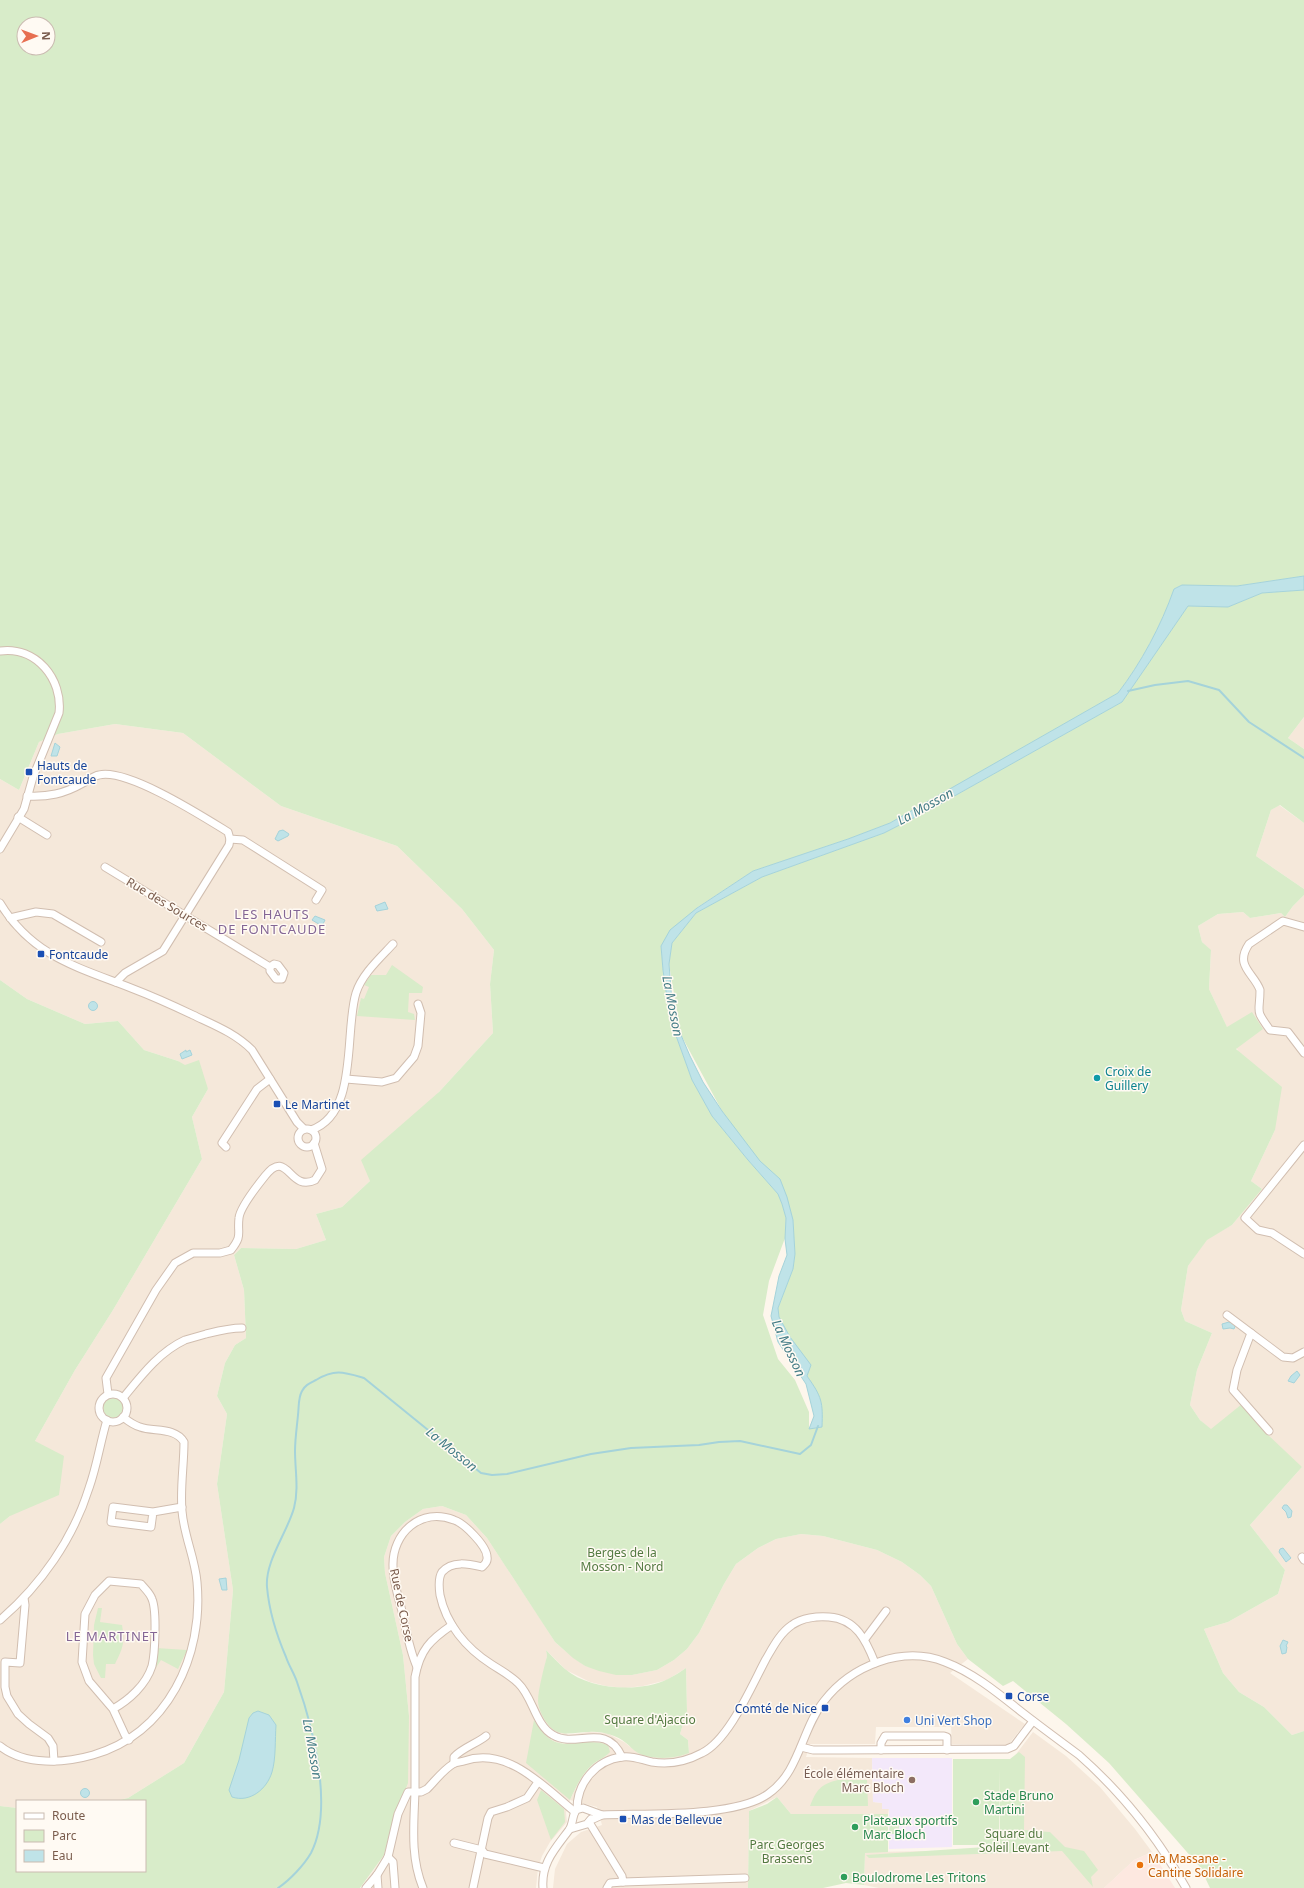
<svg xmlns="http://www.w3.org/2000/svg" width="1304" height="1888" font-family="'Noto Sans',sans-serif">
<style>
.residential{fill:#f5e8da;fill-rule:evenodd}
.commercial{fill:#fde8e0}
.education{fill:#f3e8fa}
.green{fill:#d8ecc9;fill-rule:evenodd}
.water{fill:#bfe3e8;stroke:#a5d3da}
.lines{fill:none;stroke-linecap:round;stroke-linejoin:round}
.stream{stroke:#a5d3da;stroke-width:2}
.minor-casing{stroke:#d1beb0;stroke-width:9}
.minor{stroke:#fff;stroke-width:7}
.transit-dot{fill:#1a4fb4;stroke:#fffaf3;stroke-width:1.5}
.culture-dot{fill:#0f9aa8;stroke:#fffaf3;stroke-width:1.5}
.shop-dot{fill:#3f7fe0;stroke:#fffaf3;stroke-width:1.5}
.education-dot{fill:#8d6e63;stroke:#fffaf3;stroke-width:1.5}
.leisure-dot{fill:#2e9e5b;stroke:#fffaf3;stroke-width:1.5}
.food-dot{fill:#e8710a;stroke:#fffaf3;stroke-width:1.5}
.labels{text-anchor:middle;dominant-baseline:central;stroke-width:3;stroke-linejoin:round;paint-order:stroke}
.transit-label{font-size:12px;fill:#164399;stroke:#fffaf3;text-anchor:start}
.street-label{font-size:12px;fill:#7a5c4d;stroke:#fffaf3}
.culture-label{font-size:12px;fill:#0d838f;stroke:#fffaf3;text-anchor:start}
.park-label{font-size:12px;fill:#537a41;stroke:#fffaf3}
.shop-label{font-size:12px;fill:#366cbe;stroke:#fffaf3;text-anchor:start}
.education-label{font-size:12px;fill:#785e54;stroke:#fffaf3;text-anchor:end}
.leisure-label{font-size:12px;fill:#27864d;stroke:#fffaf3;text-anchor:start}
.food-label{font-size:12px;fill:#c56008;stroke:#fffaf3;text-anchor:start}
.water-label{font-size:13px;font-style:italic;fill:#437c86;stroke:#fffaf3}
.neighbourhood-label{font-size:13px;letter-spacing:1px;fill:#846695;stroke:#fffaf3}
</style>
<rect width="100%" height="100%" fill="#fdf6ec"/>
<g class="residential">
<polygon points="1304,717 1304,749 1288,738"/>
<polygon points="115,724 183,733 281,806 397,846 462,909 494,950 490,984 493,1033 439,1092 370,1181 342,1207 316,1214 326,1240 296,1249 241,1248 234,1255 244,1290 246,1338 235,1345 225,1363 217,1396 227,1414 217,1484 233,1590 224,1692 184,1763 128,1798 115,1801 17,1801 17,1808 0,1806 0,1524 10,1516 35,1441 75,1370 113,1310 202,1159 192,1117 208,1089 178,1061 144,1050 118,1021 85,1024 27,999 0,980 0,779 19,790 39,742 58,734"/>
<polygon points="1279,805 1304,823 1304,889 1256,856 1271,810"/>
<polygon points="1304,895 1304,1731 1292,1735 1264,1707 1239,1692 1223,1673 1204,1629 1228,1622 1278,1594 1285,1570 1250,1525 1302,1467 1211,1430 1200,1420 1190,1405 1197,1370 1212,1333 1185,1321 1181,1310 1188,1266 1207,1239 1232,1225 1262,1189 1251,1181 1275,1130 1209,989 1211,951 1202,942 1198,926 1218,914 1243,912 1250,918 1281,913 1285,917 1293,906"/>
<path d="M442,1506l24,9 21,23 56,85 12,19 9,8 21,16 47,9 25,-5 17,-10 13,-11 12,-16 25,-49 12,-20 22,-16 18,-9 25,-5 22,2 54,14 25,12 18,13 11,11 26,58 11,15 -18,14 75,51 -17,21 -56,-1 -1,-17h-75l-1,17h-65l-4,13 66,1 1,44 9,1 7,5 -1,6h-97l-14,-17 -28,14 -1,77h-195l2,-19 12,-25 14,-12 21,-7 -5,-18 -27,-7 -4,13 1,9 -17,20 -8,14 -4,12 -2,20h-175l23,-33 8,-32 17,-107 -6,-61 -18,-82 -1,-16 7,-21 14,-14 18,-13zM546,1650l20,20 24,12 16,4 19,2 18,-2 24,-6 19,-12 1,43 -7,23 8,6 1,13h-51l-14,-11 -17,-9 -18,-1 -21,3 -30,-33 9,-46zM534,1721l7,12 8,6 9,4 9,1 33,-2 7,13 -14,9 -12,13 -11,23z"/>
<polygon points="1033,1732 1066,1756 1100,1787 1135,1829 1152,1852 1134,1860 1104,1888 879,1888 864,1885 865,1853 868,1852 1004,1850 1014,1757"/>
</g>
<polygon class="commercial" points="1152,1852 1175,1888 1104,1888 1134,1860"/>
<polygon class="education" points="872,1758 952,1758 952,1847 889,1849 889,1809 882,1809 882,1803 873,1802"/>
<g class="green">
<path d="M0,0h1304v576l-67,10 -55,-1 -8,4c-13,37 -33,74 -56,104l-152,88 -76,42 -42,16 -95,32 -55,36 -37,39 2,24 7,49 22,61 20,36 36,44 30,34 4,10 4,14 -1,20 -16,43 -6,34 15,44 17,21 14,32v16l12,-1 -4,-30 -27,-60 -11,-19 -1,-10 15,-39 2,-15 -2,-34 -13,-41 -25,-20 -33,-48 -41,-76 -12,-71 3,-21 24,-30 66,-36 122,-44 49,-25 189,-106 66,-96 40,1 34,-14 42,-3v127l-16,21 16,11v74l-24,-18 -9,5 -15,46 48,33v6l-11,11 -8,11 -4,-4 -31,5 -7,-6 -25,2 -20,12 4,16 9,8 -2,39 18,38 25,-15 11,17 -27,20 46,38 -7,43 -24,51 11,8 -30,36 -25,15 -19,26 -7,44 4,11 27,12 -15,37 -7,35 10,15 11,9 31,-25 25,30 35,33 -52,58 35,45 -7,24 -50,28 -24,7 19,44 16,19 25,15 28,28 12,-4v157h-94l-10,-21 -91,-104 -43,-39 -53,-43 -10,5 -35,-27 -11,-15 -26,-58 -11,-11 -18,-13 -25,-12 -54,-14 -22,-2 -25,5 -18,9 -22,16 -12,20 -25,49 -12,16 -13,11 -17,10 -25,5h-16l-17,-4 -14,-5 -12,-8 -18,-16 -68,-104 -21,-23 -24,-9 -19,3 -18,13 -14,14 -7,21 1,16 18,82 6,61 -1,67 -16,40 -8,32 -24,33h-360v-82l17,2v63h128v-70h-30l13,-3 56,-35 40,-71 9,-102 -16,-106 10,-70 -10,-18 8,-33 10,-18 11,-7 -2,-48 -10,-35 7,-7 55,1 30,-9 -10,-26 26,-7 28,-26 -9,-21 78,-68 54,-59 -3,-49 4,-34 -32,-41 -65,-63 -116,-40 -98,-73 -68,-9 -57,10 -19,8 -20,48 -19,-11zM24,24h24v24h-24z"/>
<polygon points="392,965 423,987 422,993 409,993 408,1012 414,1014 415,1020 357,1016 361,998 364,999 369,987 364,985 371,975 386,975"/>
<polygon points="0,980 27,999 85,1024 118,1021 144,1050 178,1061 185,1065 199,1060 208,1089 192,1117 202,1159 113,1310 75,1370 35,1441 64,1456 59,1495 10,1516 0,1524"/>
<circle cx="113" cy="1408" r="10"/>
<path d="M98,1608h4l-2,14 22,3c3,18 1,23 -7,39h-9l-1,14h-4l-7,-14 -1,-9 1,-30z"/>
<polygon points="156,1648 187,1650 178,1669 161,1660 155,1669 153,1668"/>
<path d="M546,1650c6,6 12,13 19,19 24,21 75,24 103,10 6,-3 12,-7 18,-11l1,43 -7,23 8,6 1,13c-14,6 -37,7 -51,0 -4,-2 -8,-7 -12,-10 -10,-8 -24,-12 -37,-11 -16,0 -31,7 -42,-9 -4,-5 -9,-15 -9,-22 0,-11 6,-33 9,-45z"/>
<path d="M534,1720c24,41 41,14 74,25l2,7c-5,6 -13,8 -18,13 -11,10 -16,22 -22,35l-44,-37z"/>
<polygon points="1019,1752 1025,1757 1024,1830 1050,1832 1065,1847 1084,1851 1098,1870 1091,1877 1093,1887 1062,1851 869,1858 866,1855 1000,1846 999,1768 999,1845 953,1845 953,1759 1010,1759"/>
<path d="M838,1780h29l1,26h-58c6,-16 11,-22 28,-26z"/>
<polygon points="541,1790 564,1809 565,1822 551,1840 537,1800"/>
<polygon points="777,1797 791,1814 888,1814 888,1852 865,1853 864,1885 846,1883 823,1888 748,1888 749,1811 767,1804"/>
<polygon points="890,1824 899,1825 899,1834 889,1834"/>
</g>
<g class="water">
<path d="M1304,576v14l-42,3 -34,14 -40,-1 -66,96 -189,106 -49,25 -122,44 -66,36 -24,30 -3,21 3,38 9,33 9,21 13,26 19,29 38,50 20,18 7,18 6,23 2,34 -2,15 -15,39 1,9 11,20 21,28 -4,11c15,21 16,26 15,51l-13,2 5,-13 -8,-32 -28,-42 -7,-26 8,-40 8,-21 -2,-16 1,-21 -4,-14 -4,-10 -30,-34 -36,-44 -20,-36 -22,-61 -7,-49 -2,-24 9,-16 27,-22 56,-37 95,-32 42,-16 228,-130c23,-30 43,-67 56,-104l8,-4 55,1z"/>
<polygon points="55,743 60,747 57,756 51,756"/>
<polygon points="283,830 289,834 288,836 278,841 275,839 279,831"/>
<polygon points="385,902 388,909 377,911 375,906"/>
<polygon points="315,916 325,920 322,926 312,920"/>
<circle cx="93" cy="1006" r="4.5"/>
<polygon points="186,1050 186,1052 190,1050 192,1055 182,1059 180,1054"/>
<polygon points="1229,1322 1236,1324 1234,1329 1230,1328 1223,1329 1222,1324"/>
<polygon points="1297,1371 1300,1375 1294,1383 1288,1381 1291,1376"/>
<polygon points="1284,1505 1287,1505 1292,1511 1291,1517 1288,1518 1286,1512 1282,1508"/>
<polygon points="1283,1548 1291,1558 1286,1562 1279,1552 1280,1549"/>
<polygon points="226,1578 227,1590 222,1590 219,1579"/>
<polygon points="1283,1640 1288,1642 1286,1646 1287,1647 1286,1653 1282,1654 1280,1646"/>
<path d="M258,1711l11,4 7,10c-1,14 0,34 -4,47 -5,17 -22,31 -40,25l-3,-7 10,-30 10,-42 4,-5z"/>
<circle cx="85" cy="1793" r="4.5"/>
</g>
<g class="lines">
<g class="stream">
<polyline points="1128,691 1155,685 1188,681 1219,690 1249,722 1304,758"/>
<path d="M278,1888c12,-8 26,-23 33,-35 23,-45 2,-126 -14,-171 -3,-9 -8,-16 -11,-25 -9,-21 -17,-47 -19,-70 -2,-26 20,-54 27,-79 5,-19 1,-38 1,-57 0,-12 2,-25 3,-36 1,-8 0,-17 4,-24 3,-6 8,-8 14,-11 19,-11 27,-8 48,-2l117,95 11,2 15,-1 84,-20 40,-6 68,-3 20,-3 21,-1 60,13 11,-9 7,-19"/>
</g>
<defs>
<g id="minor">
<path d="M0,651c36,-5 63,28 59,62l-26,64 -9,32 -24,40"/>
<path d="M27,796c21,1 37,-2 56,-13 5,-2 10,-7 16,-8 28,-7 103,41 129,57l2,7 13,1 79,50 -6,10"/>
<polyline points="18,817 47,835"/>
<polyline points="105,867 270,967 270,971 276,979 282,979 284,973 278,965 274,964 270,967"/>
<path d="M0,903c32,53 77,64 131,85 21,8 41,17 62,27 21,10 42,18 59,35l45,72 7,7"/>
<polyline points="10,918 36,912 53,914 101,942"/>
<path d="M1304,927l-21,-6 -34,23c-15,22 5,29 11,46 0,24 -6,18 10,40l18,2 16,21"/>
<polyline points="116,982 125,973 163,951 229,845 230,839"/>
<polyline points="346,1079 382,1082 396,1078 414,1057 418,1046 421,1013 418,1004"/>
<circle cx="307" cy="1138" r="9"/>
<path d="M311,1130c48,-16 33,-98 45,-137 6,-19 24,-35 37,-49"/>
<polyline points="1304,1145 1245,1218 1258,1230 1272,1233 1304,1254"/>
<polyline points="226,1147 222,1143 257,1089 270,1079"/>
<polyline points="1227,1315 1251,1333"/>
<path d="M108,1394l-2,-16 50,-88 19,-27 18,-10h27l11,-3c12,-15 6,-16 8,-32 1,-11 18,-32 26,-42 23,-29 24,17 50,4l7,-11 -8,-26"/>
<circle cx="113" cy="1408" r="14"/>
<path d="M123,1398c18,-22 36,-46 62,-58 7,-2 14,-4 21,-6 12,-3 23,-6 36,-6"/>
<polyline points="1269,1431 1233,1390 1237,1370 1251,1333 1283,1357 1293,1358 1304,1352"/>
<polyline points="153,1512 151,1527 111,1522 113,1507 153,1512 182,1507"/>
<polyline points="1302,1557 1304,1560"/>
<polyline points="24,1598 25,1605 20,1663 5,1662 5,1687 7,1696 18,1714 29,1724 48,1738 53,1746 54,1761"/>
<path d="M0,1620c41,-35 73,-81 89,-132 8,-22 11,-45 18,-68"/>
<polyline points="865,1639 886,1611"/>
<path d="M417,1667c-8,-18 -11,-38 -15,-56 -4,-15 -9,-30 -9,-45 -1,-33 28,-59 61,-46 10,3 33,26 33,37 1,5 -2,7 -5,10 -13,-3 -30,-7 -40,5 -4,6 -3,16 -2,23 6,29 26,53 51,69 9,6 19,11 27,19 15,14 17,42 35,52 23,14 53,-14 69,22"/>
<path d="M113,1709c16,-9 33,-24 39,-43 3,-12 5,-55 0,-67 -2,-6 -7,-10 -11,-15l-32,-3 -14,14 -10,19 -3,48 7,19 24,28 12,26 4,5"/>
<path d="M0,1746c25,20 65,17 93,9 75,-22 111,-99 104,-173 -2,-24 -13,-46 -15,-71 -2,-23 2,-46 2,-69 -9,-15 -30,-10 -44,-15 -7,-2 -12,-6 -17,-10"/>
<polyline points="801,1747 813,1750 840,1750 1007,1749 1014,1746 1033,1721"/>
<polyline points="881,1750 881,1743 885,1736 944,1736 947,1737 947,1750"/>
<path d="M454,1763v-6c8,-9 22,-13 32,-21"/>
<path d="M577,1809c0,-26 19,-49 45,-52 10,-2 20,3 30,5 17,3 35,-1 50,-9 27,-13 50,-68 64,-94 7,-12 14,-26 26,-34 10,-7 25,-9 37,-8 27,2 37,23 46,46"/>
<path d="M591,1820l11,-5c43,-2 132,3 166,-21 32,-22 33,-64 56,-93 27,-35 78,-56 121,-39 29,11 54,32 78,51 18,14 37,28 56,42 43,38 79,83 107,133"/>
<polyline points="589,1822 622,1876 623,1882 745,1878"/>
<polyline points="570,1829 587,1824 591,1819"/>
<polyline points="454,1843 482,1850 485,1854 544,1868"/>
<polyline points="388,1857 393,1862 395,1888"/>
<polyline points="377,1875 378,1888"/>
<path d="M366,1888l11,-13 11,-18 10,-43 10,-22h13l6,-3c8,-8 16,-19 26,-25 3,-2 8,-2 11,-3 44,-15 80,26 111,51"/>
<path d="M423,1888c-13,-31 -9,-64 -8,-97 0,-38 0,-76 0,-114 5,-27 15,-37 37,-52"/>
<polyline points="473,1888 488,1818 491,1812 507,1807 527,1798 538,1782"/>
<path d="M543,1888c-2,-25 12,-39 26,-58 4,-5 3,-14 7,-20l7,-2 19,7"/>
<polyline points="607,1888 610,1883 623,1882"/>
</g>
</defs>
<use href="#minor" class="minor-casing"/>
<use href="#minor" class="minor"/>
</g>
<g class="transit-dot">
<rect x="25" y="768" width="8" height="8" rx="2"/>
<rect x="37" y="950" width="8" height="8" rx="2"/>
<rect x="273" y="1100" width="8" height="8" rx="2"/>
<rect x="1005" y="1692" width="8" height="8" rx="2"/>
<rect x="821" y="1704" width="8" height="8" rx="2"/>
<rect x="619" y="1815" width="8" height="8" rx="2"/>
</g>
<circle class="culture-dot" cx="1097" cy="1078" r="4"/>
<circle class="shop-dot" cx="907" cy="1720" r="4"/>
<circle class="education-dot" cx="912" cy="1780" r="4"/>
<g class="leisure-dot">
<circle cx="976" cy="1802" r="4"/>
<circle cx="855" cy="1827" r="4"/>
<circle cx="844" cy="1877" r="4"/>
</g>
<circle class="food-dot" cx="1140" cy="1865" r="4"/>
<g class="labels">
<g class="transit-label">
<text x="37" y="765">Hauts de<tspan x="37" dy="14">Fontcaude</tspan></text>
<text x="49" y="954">Fontcaude</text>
<text x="285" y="1104">Le Martinet</text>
<text x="1017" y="1696">Corse</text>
<text x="817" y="1708" text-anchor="end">Comté de Nice</text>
<text x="631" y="1819">Mas de Bellevue</text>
</g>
<g class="street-label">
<text transform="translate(167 904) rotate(31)">Rue des Sources</text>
<text transform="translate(402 1605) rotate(78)">Rue de Corse</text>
</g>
<g class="culture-label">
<text x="1105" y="1071">Croix de<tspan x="1105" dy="14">Guillery</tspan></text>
</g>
<g class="park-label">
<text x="622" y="1552">Berges de la<tspan x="622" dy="14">Mosson - Nord</tspan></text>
<text x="650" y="1719">Square d'Ajaccio</text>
<text x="1014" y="1833">Square du<tspan x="1014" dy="14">Soleil Levant</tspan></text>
<text x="787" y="1844">Parc Georges<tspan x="787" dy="14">Brassens</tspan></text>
</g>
<g class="shop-label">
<text x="915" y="1720">Uni Vert Shop</text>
</g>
<g class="education-label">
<text x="904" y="1773">École élémentaire<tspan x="904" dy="14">Marc Bloch</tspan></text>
</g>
<g class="leisure-label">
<text x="984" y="1795">Stade Bruno<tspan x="984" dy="14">Martini</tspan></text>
<text x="863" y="1820">Plateaux sportifs<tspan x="863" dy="14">Marc Bloch</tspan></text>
<text x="852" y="1877">Boulodrome Les Tritons</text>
</g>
<g class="food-label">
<text x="1148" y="1858">Ma Massane -<tspan x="1148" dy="14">Cantine Solidaire</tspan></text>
</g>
<g class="water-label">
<text transform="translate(925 806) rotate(-29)">La Mosson</text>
<text transform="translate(673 1006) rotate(79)">La Mosson</text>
<text transform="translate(789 1348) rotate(65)">La Mosson</text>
<text transform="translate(452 1449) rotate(39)">La Mosson</text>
<text transform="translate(313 1749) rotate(80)">La Mosson</text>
</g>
<g class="neighbourhood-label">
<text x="272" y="914">LES HAUTS<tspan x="272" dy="15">DE FONTCAUDE</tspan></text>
<text x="112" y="1636">LE MARTINET</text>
</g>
</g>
<rect x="16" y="1800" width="130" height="72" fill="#fffaf3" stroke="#cabbb1"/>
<rect x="24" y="1813" width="20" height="6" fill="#ffffff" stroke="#cabbb1"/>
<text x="52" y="1820" font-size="12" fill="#7a5c4d">Route</text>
<rect x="24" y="1830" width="20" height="12" fill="#d8ecc9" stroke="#cabbb1"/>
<text x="52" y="1840" font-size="12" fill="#7a5c4d">Parc</text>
<rect x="24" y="1850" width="20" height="12" fill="#bfe3e8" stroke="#cabbb1"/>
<text x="52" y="1860" font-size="12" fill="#7a5c4d">Eau</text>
<g transform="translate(36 36) rotate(89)"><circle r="19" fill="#fffaf3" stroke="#cabbb1"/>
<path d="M0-3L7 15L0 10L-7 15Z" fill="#e76f51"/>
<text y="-6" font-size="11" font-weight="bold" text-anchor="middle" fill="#7a5c4d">N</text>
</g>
</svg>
